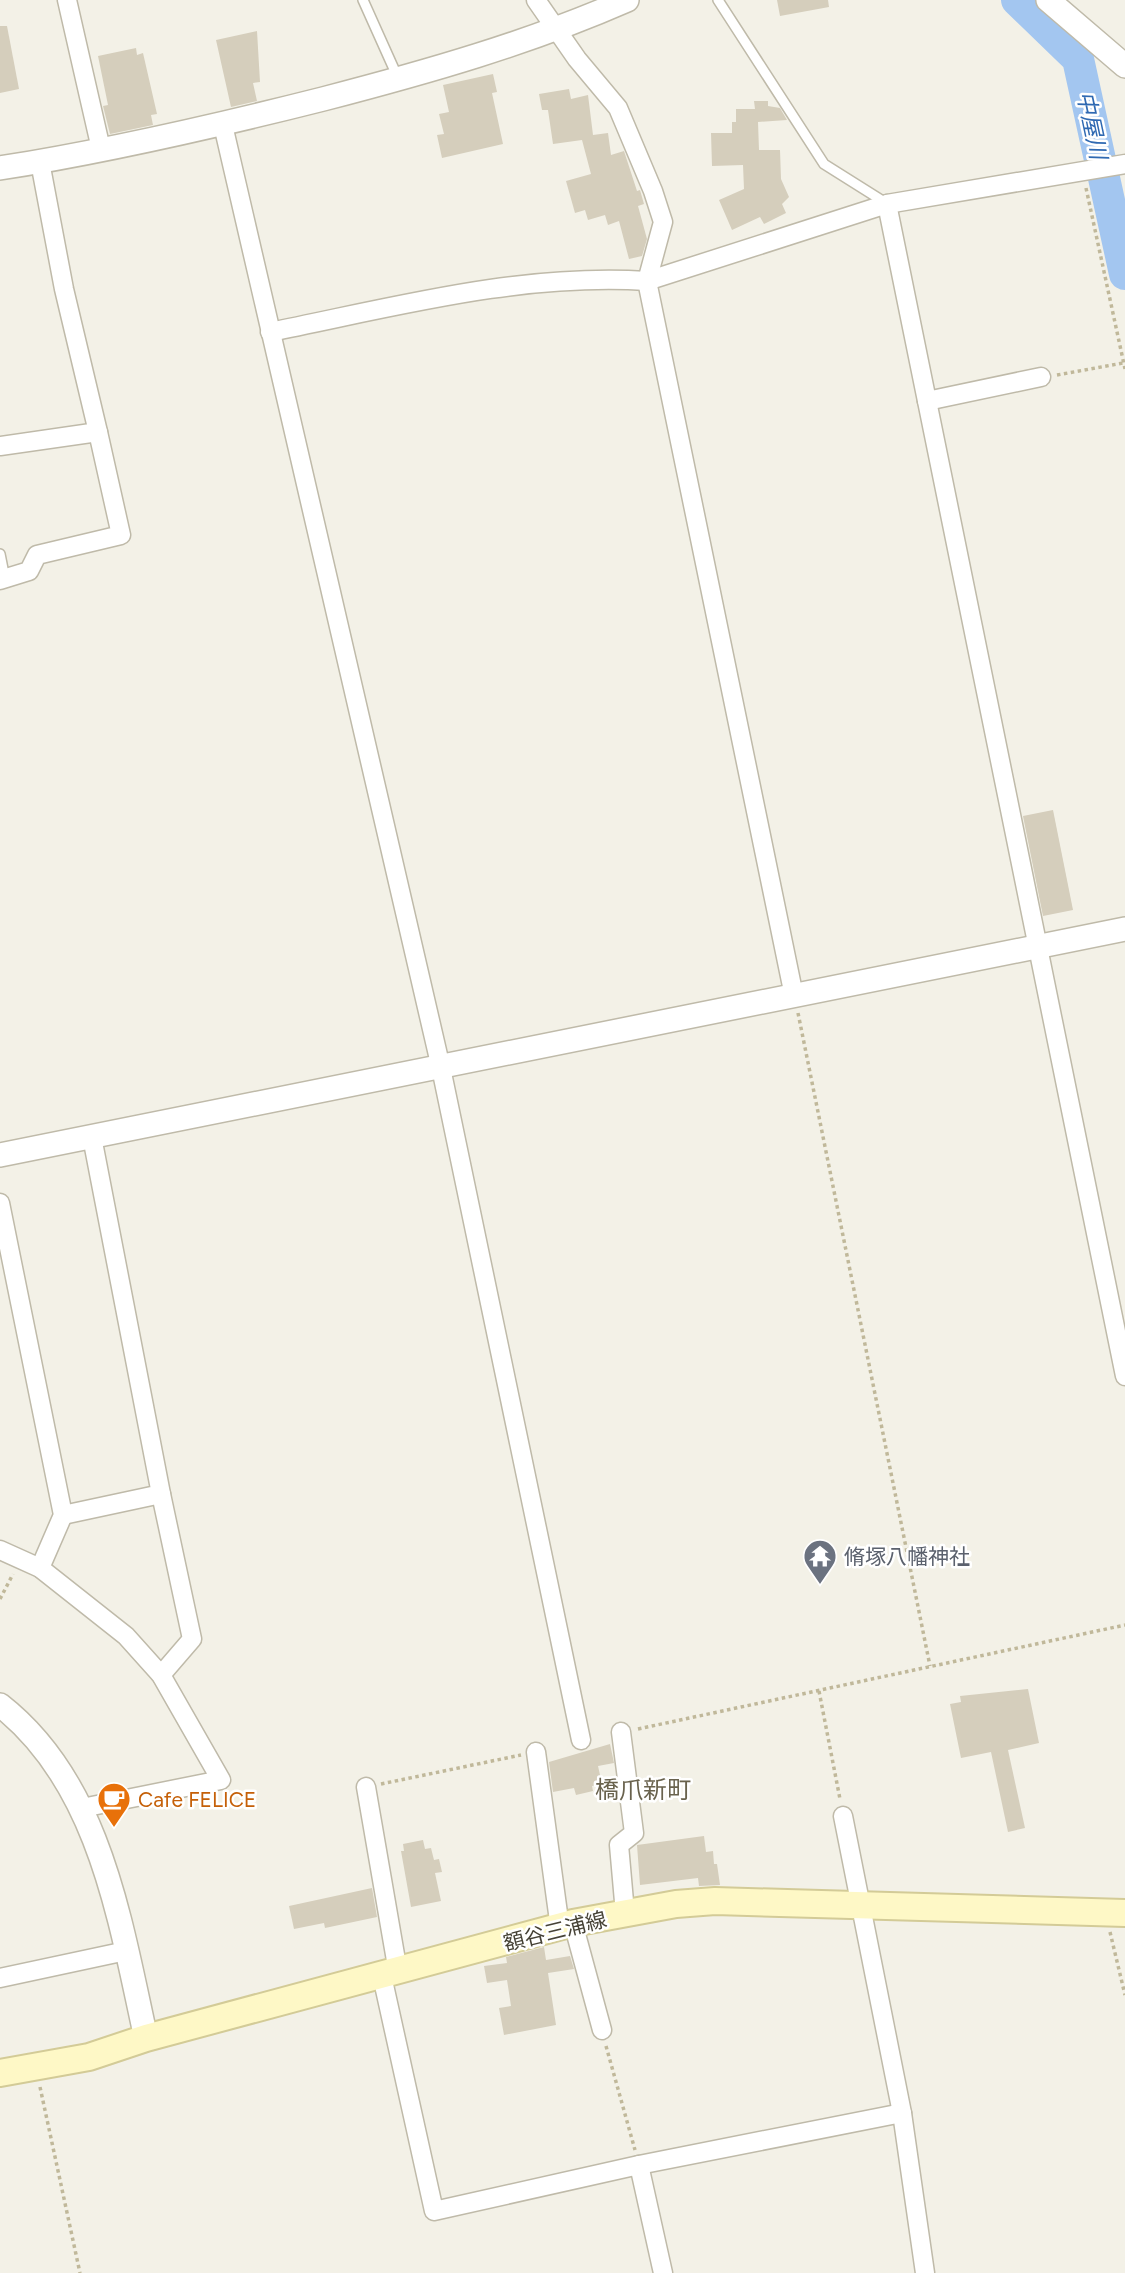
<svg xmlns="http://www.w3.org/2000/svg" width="1125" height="2273" font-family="Figtree,'Noto Sans JP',sans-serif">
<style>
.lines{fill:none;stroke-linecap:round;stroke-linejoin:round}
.river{stroke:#a3c6f0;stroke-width:32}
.building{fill:#d5cebc}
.service-casing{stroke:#bfbaa9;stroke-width:12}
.minor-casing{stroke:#bfbaa9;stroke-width:21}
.tertiary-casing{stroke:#bfbaa9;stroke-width:26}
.secondary-casing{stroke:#d3cb97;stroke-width:30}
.path{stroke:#c0b89a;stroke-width:3.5;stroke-dasharray:3.5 3.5;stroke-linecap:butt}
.service{stroke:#fff;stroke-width:9}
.minor{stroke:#fff;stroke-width:18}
.tertiary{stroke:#fff;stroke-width:23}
.secondary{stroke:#fef8c6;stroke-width:26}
.labels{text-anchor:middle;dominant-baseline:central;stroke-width:5;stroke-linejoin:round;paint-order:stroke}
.worship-label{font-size:21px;fill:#5b616d;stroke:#fff;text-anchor:start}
.food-label{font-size:21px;fill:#c56008;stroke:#fff;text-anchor:start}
.street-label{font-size:21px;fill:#464236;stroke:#fff}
.water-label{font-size:23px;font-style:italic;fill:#2f69b2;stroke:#fff}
.quarter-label{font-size:24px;fill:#69624d;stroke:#fff}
</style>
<rect width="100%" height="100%" fill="#f3f1e7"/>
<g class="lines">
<polyline class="river" points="1017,0 1078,59 1125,274"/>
</g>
<g class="building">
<polygon points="777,0 828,0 829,7 780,16"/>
<polygon points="0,26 7,26 19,89 0,93"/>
<polygon points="257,31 260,82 253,83 257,101 231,107 216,40"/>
<polygon points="136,48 137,55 143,53 157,114 151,115 153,125 110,134 103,106 108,105 98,56"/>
<polygon points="493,74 497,92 492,93 503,144 442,158 437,135 444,134 439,114 449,112 443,85"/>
<polygon points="569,89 571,99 588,95 593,135 608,133 611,155 624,151 637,191 640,190 644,204 638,206 647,239 642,256 629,259 619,221 608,225 605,215 588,220 585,210 575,213 566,181 591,174 582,140 553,144 548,110 542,110 539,94"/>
<polygon points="754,101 768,101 768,106 780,108 787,120 758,122 759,150 780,150 781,179 789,197 782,204 786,213 764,224 760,217 732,230 719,200 744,189 743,165 712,166 711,133 732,133 732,122 736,122 736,109 755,109"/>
<polygon points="1053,810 1073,910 1043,916 1023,816"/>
<polygon points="1028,1689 1039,1743 1008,1750 1025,1828 1008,1832 991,1752 961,1758 950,1704 961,1702 960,1696"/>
<polygon points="610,1744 614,1763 598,1766 602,1784 592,1786 593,1791 576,1795 574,1788 553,1792 549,1762"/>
<polygon points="704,1836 706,1852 713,1851 714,1864 717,1864 720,1885 699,1886 698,1878 640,1885 637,1845"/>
<polygon points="423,1840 425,1849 431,1848 434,1860 439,1859 442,1872 435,1873 441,1901 411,1907 401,1851 404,1851 403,1844"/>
<polygon points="372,1888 377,1917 325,1928 324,1923 294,1929 289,1906"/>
<polygon points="544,1947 546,1960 570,1956 574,1969 548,1973 556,2025 504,2035 499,2008 511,2006 507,1980 487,1983 484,1966 507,1963 506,1957"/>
</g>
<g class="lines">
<defs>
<g id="service">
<polyline points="363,0 398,78"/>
<polyline points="718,0 824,164 886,203"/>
<polyline points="0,554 5,579"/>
</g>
<g id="minor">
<polyline points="67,0 101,149"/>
<polyline points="536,0 577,59 618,108 653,191 663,222 647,281 794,996"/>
<polyline points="223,125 441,1068 581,1740"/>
<polyline points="887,204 1125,1376"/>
<path d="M270,332c125,-25 249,-59 377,-51l240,-77 238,-40"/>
<polyline points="927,401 1041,377"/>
<polyline points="0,446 98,432 64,289 40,162"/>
<polyline points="0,580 29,571 37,555 121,535 98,432"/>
<polyline points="0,1203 63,1515 40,1568"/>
<polyline points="63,1515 161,1494 92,1137"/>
<polyline points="0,1550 40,1568 126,1636 161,1675 221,1780 82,1808"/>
<polyline points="161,1675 192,1639 161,1494"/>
<polyline points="621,1732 634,1833 619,1845 625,1913"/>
<polyline points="536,1752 560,1928"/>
<polyline points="366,1787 398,1972"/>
<polyline points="843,1816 902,2113 925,2273"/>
<polyline points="573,1923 602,2030"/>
<polyline points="382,1976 434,2211 639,2165 902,2113"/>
<polyline points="0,1978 126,1951"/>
<polyline points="639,2165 663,2273"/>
</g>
<g id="tertiary">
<polyline points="1048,0 1125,66"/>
<path d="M0,168c109,-17 216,-42 323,-69 104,-27 206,-56 304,-99"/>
<polyline points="0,1155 1125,929"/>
<path d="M0,1705c100,78 120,216 146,333"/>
</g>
<polyline id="secondary" points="0,2073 89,2057 146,2038 573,1923 676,1904 715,1901 1125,1913"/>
</defs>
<use href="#service" class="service-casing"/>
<use href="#minor" class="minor-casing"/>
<use href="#tertiary" class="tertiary-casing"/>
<use href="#secondary" class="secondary-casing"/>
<g class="path">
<polyline points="1086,188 1125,369"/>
<polyline points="1057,375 1123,363"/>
<polyline points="798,1013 930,1666"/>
<polyline points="0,1599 13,1574"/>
<polyline points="819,1691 840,1799"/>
<polyline points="638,1729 1125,1625"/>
<polyline points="381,1784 521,1755"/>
<polyline points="1110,1932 1125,1995"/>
<polyline points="606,2046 635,2150"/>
<polyline points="40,2087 80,2273"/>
</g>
<use href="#service" class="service"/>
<use href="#minor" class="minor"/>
<use href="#tertiary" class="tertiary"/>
<use href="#secondary" class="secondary"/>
</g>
<defs>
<symbol id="temple-pin" viewBox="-11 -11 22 30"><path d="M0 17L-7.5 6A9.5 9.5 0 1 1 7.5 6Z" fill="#6b7280" stroke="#fff"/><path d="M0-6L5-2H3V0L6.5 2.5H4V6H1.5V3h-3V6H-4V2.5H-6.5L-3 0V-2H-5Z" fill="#fff"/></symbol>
<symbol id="cafe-pin" viewBox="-11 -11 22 30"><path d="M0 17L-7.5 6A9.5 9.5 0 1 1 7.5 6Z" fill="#e8710a" stroke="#fff"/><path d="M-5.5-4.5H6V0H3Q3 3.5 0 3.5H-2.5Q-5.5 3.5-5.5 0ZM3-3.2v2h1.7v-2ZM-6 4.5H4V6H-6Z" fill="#fff"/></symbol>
</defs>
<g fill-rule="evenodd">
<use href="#temple-pin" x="801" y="1537" width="38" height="52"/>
<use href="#cafe-pin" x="95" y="1780" width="38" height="52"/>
</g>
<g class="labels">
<g class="worship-label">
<text x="844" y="1556">脩塚八幡神社</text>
</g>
<g class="food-label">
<text x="138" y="1799">Cafe FELICE</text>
</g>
<g class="street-label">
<text transform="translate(555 1931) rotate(-14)">額谷三浦線</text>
</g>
<g class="water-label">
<text transform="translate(1092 125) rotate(78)">中屋川</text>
</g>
<g class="quarter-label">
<text x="643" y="1789">橋爪新町</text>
</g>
</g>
</svg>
